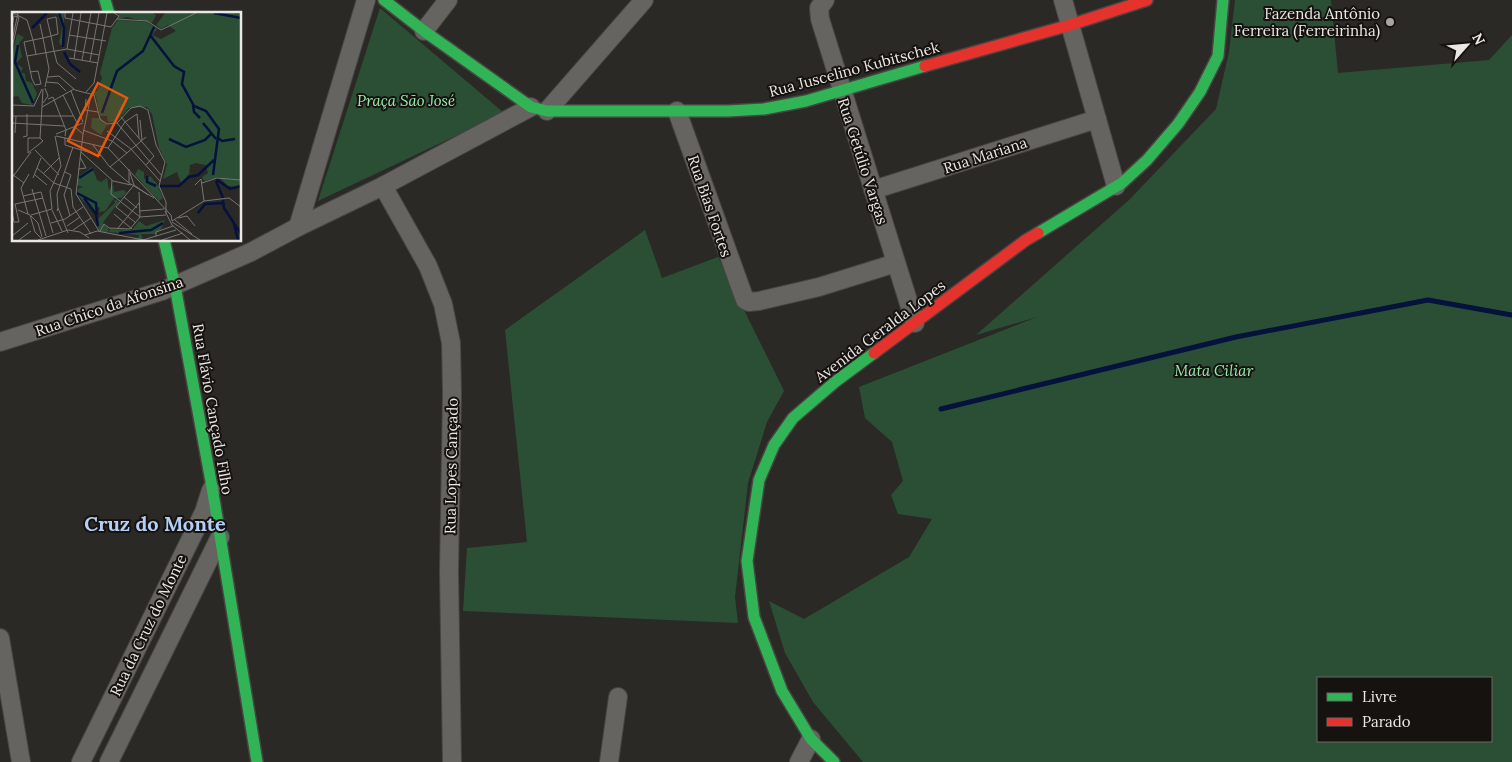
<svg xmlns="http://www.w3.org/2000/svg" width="1512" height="762" font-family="Lora,serif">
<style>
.green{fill:#2a4f35;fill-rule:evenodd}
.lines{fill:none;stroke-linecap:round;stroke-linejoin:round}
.stream{stroke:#04123c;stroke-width:5}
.street-casing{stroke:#474542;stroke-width:20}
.fast-casing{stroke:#474542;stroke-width:14}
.jam-casing{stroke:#474542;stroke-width:14}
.street{stroke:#666461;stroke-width:18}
.fast{stroke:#30b455;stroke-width:11}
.jam{stroke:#e5322d;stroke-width:11}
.poi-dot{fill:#a8a5a2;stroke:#151210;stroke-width:2}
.labels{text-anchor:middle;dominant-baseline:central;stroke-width:4;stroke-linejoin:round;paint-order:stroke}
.poi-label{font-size:15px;fill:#ebe8e4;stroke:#151210;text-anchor:end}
.street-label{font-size:15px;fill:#ebe8e4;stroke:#151210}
.park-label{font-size:15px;font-style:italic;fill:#97edae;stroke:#151210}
.district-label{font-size:20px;font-weight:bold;fill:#b4cef4;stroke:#151210}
.inset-river{fill:none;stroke:#04123c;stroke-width:2.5}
.inset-road{fill:none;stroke:#787572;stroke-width:1}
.view{fill:#e8590c;fill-opacity:0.15;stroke:#e8590c;stroke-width:2.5}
.inset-edge{fill:none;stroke:#ebe8e4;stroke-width:2.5}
</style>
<rect width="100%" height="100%" fill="#2b2926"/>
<g class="green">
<path d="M1235,0h96l7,73 151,-13 23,-25v727h-649l-50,-60 -28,-49 -16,-52 35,18 105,-62 23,-38 -34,-5 -7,-19 12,-14 -11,-39 -27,-24 -6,-31 178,-70 -61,18 153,-135 87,-91 13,-57zM1318,678h173v63h-173z"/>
<polygon points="380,8 504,113 318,201"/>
<polygon points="645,230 662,278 718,257 784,391 767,422 748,483 735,597 738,623 463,611 467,548 527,542 505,330"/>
</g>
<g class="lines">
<polyline class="stream" points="941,409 1236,337 1428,300 1512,315"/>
<defs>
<g id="street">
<polyline points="366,0 298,227 383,186 531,107"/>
<polyline points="825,0 819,8 820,19 915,323"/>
<polyline points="1063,0 1116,186"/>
<polyline points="424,31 448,0"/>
<polyline points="547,111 644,0"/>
<polyline points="677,111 745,300 749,302 759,301 819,287 896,263"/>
<polyline points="383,186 428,266 443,304 451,343 452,393 449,571 452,762"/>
<polyline points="873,190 1097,119"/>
<polyline points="0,342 162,291 251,252 298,227"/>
<polyline points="0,638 21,762"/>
<polyline points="81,762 204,512 211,490"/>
<polyline points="109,762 220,537"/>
<polyline points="609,762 618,697"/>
<polyline points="799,762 811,739"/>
</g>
<g id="fast">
<polyline points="105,0 109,14"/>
<polyline points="384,0 424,31 531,107 547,111 728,111 764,109 806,101 925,66"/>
<polyline points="1038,233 1122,183 1147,160 1178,124 1200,92 1218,56 1223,0"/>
<polyline points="164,240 175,286 212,487 257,762"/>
<polyline points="834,762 811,739 782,691 754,617 747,561 759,480 774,445 793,418 835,382 874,353"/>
</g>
<g id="jam">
<polyline points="925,66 1070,25 1147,0"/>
<polyline points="874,353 1026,240 1038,233"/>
</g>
</defs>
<use href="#street" class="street-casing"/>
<use href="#fast" class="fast-casing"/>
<use href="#jam" class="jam-casing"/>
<use href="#street" class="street"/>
<use href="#fast" class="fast"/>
<use href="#jam" class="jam"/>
</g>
<circle class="poi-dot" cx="1390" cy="22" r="5"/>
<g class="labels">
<g class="poi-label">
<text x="1380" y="13">Fazenda Antônio<tspan x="1380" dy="17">Ferreira (Ferreirinha)</tspan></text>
</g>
<g class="street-label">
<text transform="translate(854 69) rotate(-15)">Rua Juscelino Kubitschek</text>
<text transform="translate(985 155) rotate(-18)">Rua Mariana</text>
<text transform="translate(863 161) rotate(72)">Rua Getúlio Vargas</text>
<text transform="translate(710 206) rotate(71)">Rua Bias Fortes</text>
<text transform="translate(109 306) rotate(-19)">Rua Chico da Afonsina</text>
<text transform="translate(880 331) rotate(-37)">Avenida Geralda Lopes</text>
<text transform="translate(213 409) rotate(80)">Rua Flávio Cançado Filho</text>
<text transform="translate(451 466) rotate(-89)">Rua Lopes Cançado</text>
<text transform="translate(148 625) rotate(-64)">Rua da Cruz do Monte</text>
</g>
<g class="park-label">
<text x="406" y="100">Praça São José</text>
<text x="1214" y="370">Mata Ciliar</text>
</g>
<g class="district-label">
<text x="155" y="523">Cruz do Monte</text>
</g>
</g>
<g transform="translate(12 12)">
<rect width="229" height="229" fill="#2b2926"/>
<path d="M45,1h7v35l-5,-5 3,-16zM103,1h38l3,2 -4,8 -25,-6 -9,2 1,-5zM153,1h76v174l-13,-1 -9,-9 -15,4 -2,-4 6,-4 -2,-8 -10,-2 -6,2 -1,9 -8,9 -4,-11 -14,7 4,-15 -8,-16 -7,-34 -5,-7 -18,1 -13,14h-8l-1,-6h-7l-4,-20 -4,-3 5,-2 5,-13 -2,-5 12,-45 6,-8 29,2 10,7 -5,6 9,4 15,-8 -8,-6 -7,4 -5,-4zM5,22l7,3 -5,6 3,14 -6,6 7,5 -2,4 4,2 1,7 6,2 5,11 -5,11 -10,-2 -4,-7 -6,1v-42zM80,106h7l8,7 -6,10 -10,-7zM80,155l5,13 4,2 6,-4 2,12 4,-5 1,7 10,-2 2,3 -5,5h-7l-9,13 -6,1 1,-5 -3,1 1,11 17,-16 -1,-4 5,3 -15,19 -1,3 6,5 -2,4 -8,-2 -3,-17 -19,-20 1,-5 5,-2 -6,-2 1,-8zM126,157l6,3v7l6,-3 7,8 6,14 -4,3 -24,-26zM153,208l-4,9 -6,5h-14l2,5h-5l1,-4 -30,-3 1,-3 22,1 7,-9 7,5z" fill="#2a4f35"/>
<path class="inset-river" d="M47,1l5,15 -1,19M202,1l27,5M20,16l15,-15M138,23l24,31 10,6 -2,12 12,22 12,5 13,18 -6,46M6,33l-3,17 18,41M52,40l6,12 10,8M181,93l1,7 6,6M90,101l15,-42 26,-20 11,-24M191,111l13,16M206,126l4,3 13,-2M157,127l17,8 19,-7 6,-6M135,164v6l9,4M67,166l14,-9M204,167l14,10 11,-3M204,169l7,17M148,174h19l10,-9 9,-2 16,-15M65,181l19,10 1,12M72,186l12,16 2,12M211,188l1,8 17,26M186,201l7,-9 18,-1M222,212l4,16M107,221l32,-3 12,-7"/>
<path class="inset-road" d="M1,1l14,7 6,20 10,-2 6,31 -4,18M53,1v5l46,9 8,-11 -5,-3M105,7l30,2 14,9 35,-17M28,12l3,14 8,-2 7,-2 -2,-17 -9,2 4,17 3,15 3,12M0,14l2,-10 5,1 -7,31M57,23l37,6M0,29l6,-28M55,37l6,-36M24,42l-3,-14 -9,2 8,37 3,6 6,-1M15,44l40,-7 32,6M57,46l29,5M62,47l7,-46M70,48l9,-47M78,49l9,-48M45,51l19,16M18,60l8,-1 3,13M36,65l11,-1 16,14 19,5 6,24 7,5 10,-1 14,-15 9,-2 8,4 8,35 9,17 -6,24 7,16v11M34,70l12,1 8,8M59,79l12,31M74,80l8,-9 13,-70M51,83l15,30M36,87l5,-2 13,33 17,-7M74,87l-1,11 13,2M31,91l5,-7 -3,-8M0,93l22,1 8,-17M30,95l32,-18M30,95l1,-18M125,102l2,24M0,104h29M29,104h32M109,105l33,39 -8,9M128,108l2,20M0,111l52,3M105,111l45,53M63,115l8,7 8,-39M71,118l29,11 15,12M95,119l24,18M3,121l1,-17M44,122l10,-4 -1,6M71,122l-7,60 23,37M44,124l52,12 63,67 1,6M11,125l4,-1v-22M53,125v8l36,11M16,126h12l3,3 -15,12zM28,126l2,-31M81,133l16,21 20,17M96,136l17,-26 12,-8M119,137l29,32M23,138l24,25M69,140l32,29 18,4M98,155l36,-30M25,156l17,15 17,6 2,18 18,27M66,157l8,-1 -6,-11M117,157v14l25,15M53,160l6,3 -7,20 6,21M118,161l4,12 14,10M0,162l12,9M31,162l16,-16M23,163l12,10M0,166l19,-26M21,166l8,-20M100,168l-1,14 29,23M190,171l15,-5 24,2M122,173l-18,22 20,16M183,173l6,-6 3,22M20,177l14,47M127,180l1,25M11,184l18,-4 12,41M112,185l13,11M46,196l-1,-14 16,-47M40,197l-2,-18 11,-25 -6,-30M6,198l12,5 5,17 6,6M40,198l10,21M45,199l1,-3 10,25M127,199l25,-2M153,199l7,14 18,15M0,200l2,10h5l-4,-18 28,-6M16,202l-7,-26 8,-14M102,202l18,15M19,203l21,-6M19,204l7,7 4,14M128,205l26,-2M166,206l9,-2 8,10M163,208l17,14M160,209l32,-20 25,-3 12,9M160,210l28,18M39,211l14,-4 18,-12M55,214l13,-9M106,216l21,-25M61,218l18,-12M88,219l4,-7 5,4 21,1 10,-12M73,223l12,-4 47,9M0,224l16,-13M144,224v-4l17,-6M7,228l12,-9M26,228l30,-10 12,2 9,6M131,228l33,-10M150,228l21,-7"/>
<path class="view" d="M86,71l29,15 -29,58 -30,-15z"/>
<rect width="229" height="229" class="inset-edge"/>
</g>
<rect x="1317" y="677" width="175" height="65" fill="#151210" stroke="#6b6865"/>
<rect x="1327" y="693" width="25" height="8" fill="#30b455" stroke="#6b6865"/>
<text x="1362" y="702" font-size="15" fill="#ebe8e4">Livre</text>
<rect x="1327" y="718" width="25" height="8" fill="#e5322d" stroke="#6b6865"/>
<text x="1362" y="727" font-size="15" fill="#ebe8e4">Parado</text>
<g transform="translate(1467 45) rotate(63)" stroke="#151210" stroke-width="4" paint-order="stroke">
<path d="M0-4L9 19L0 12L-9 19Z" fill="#ebe8e4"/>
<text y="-8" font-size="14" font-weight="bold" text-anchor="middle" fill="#ebe8e4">N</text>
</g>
</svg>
